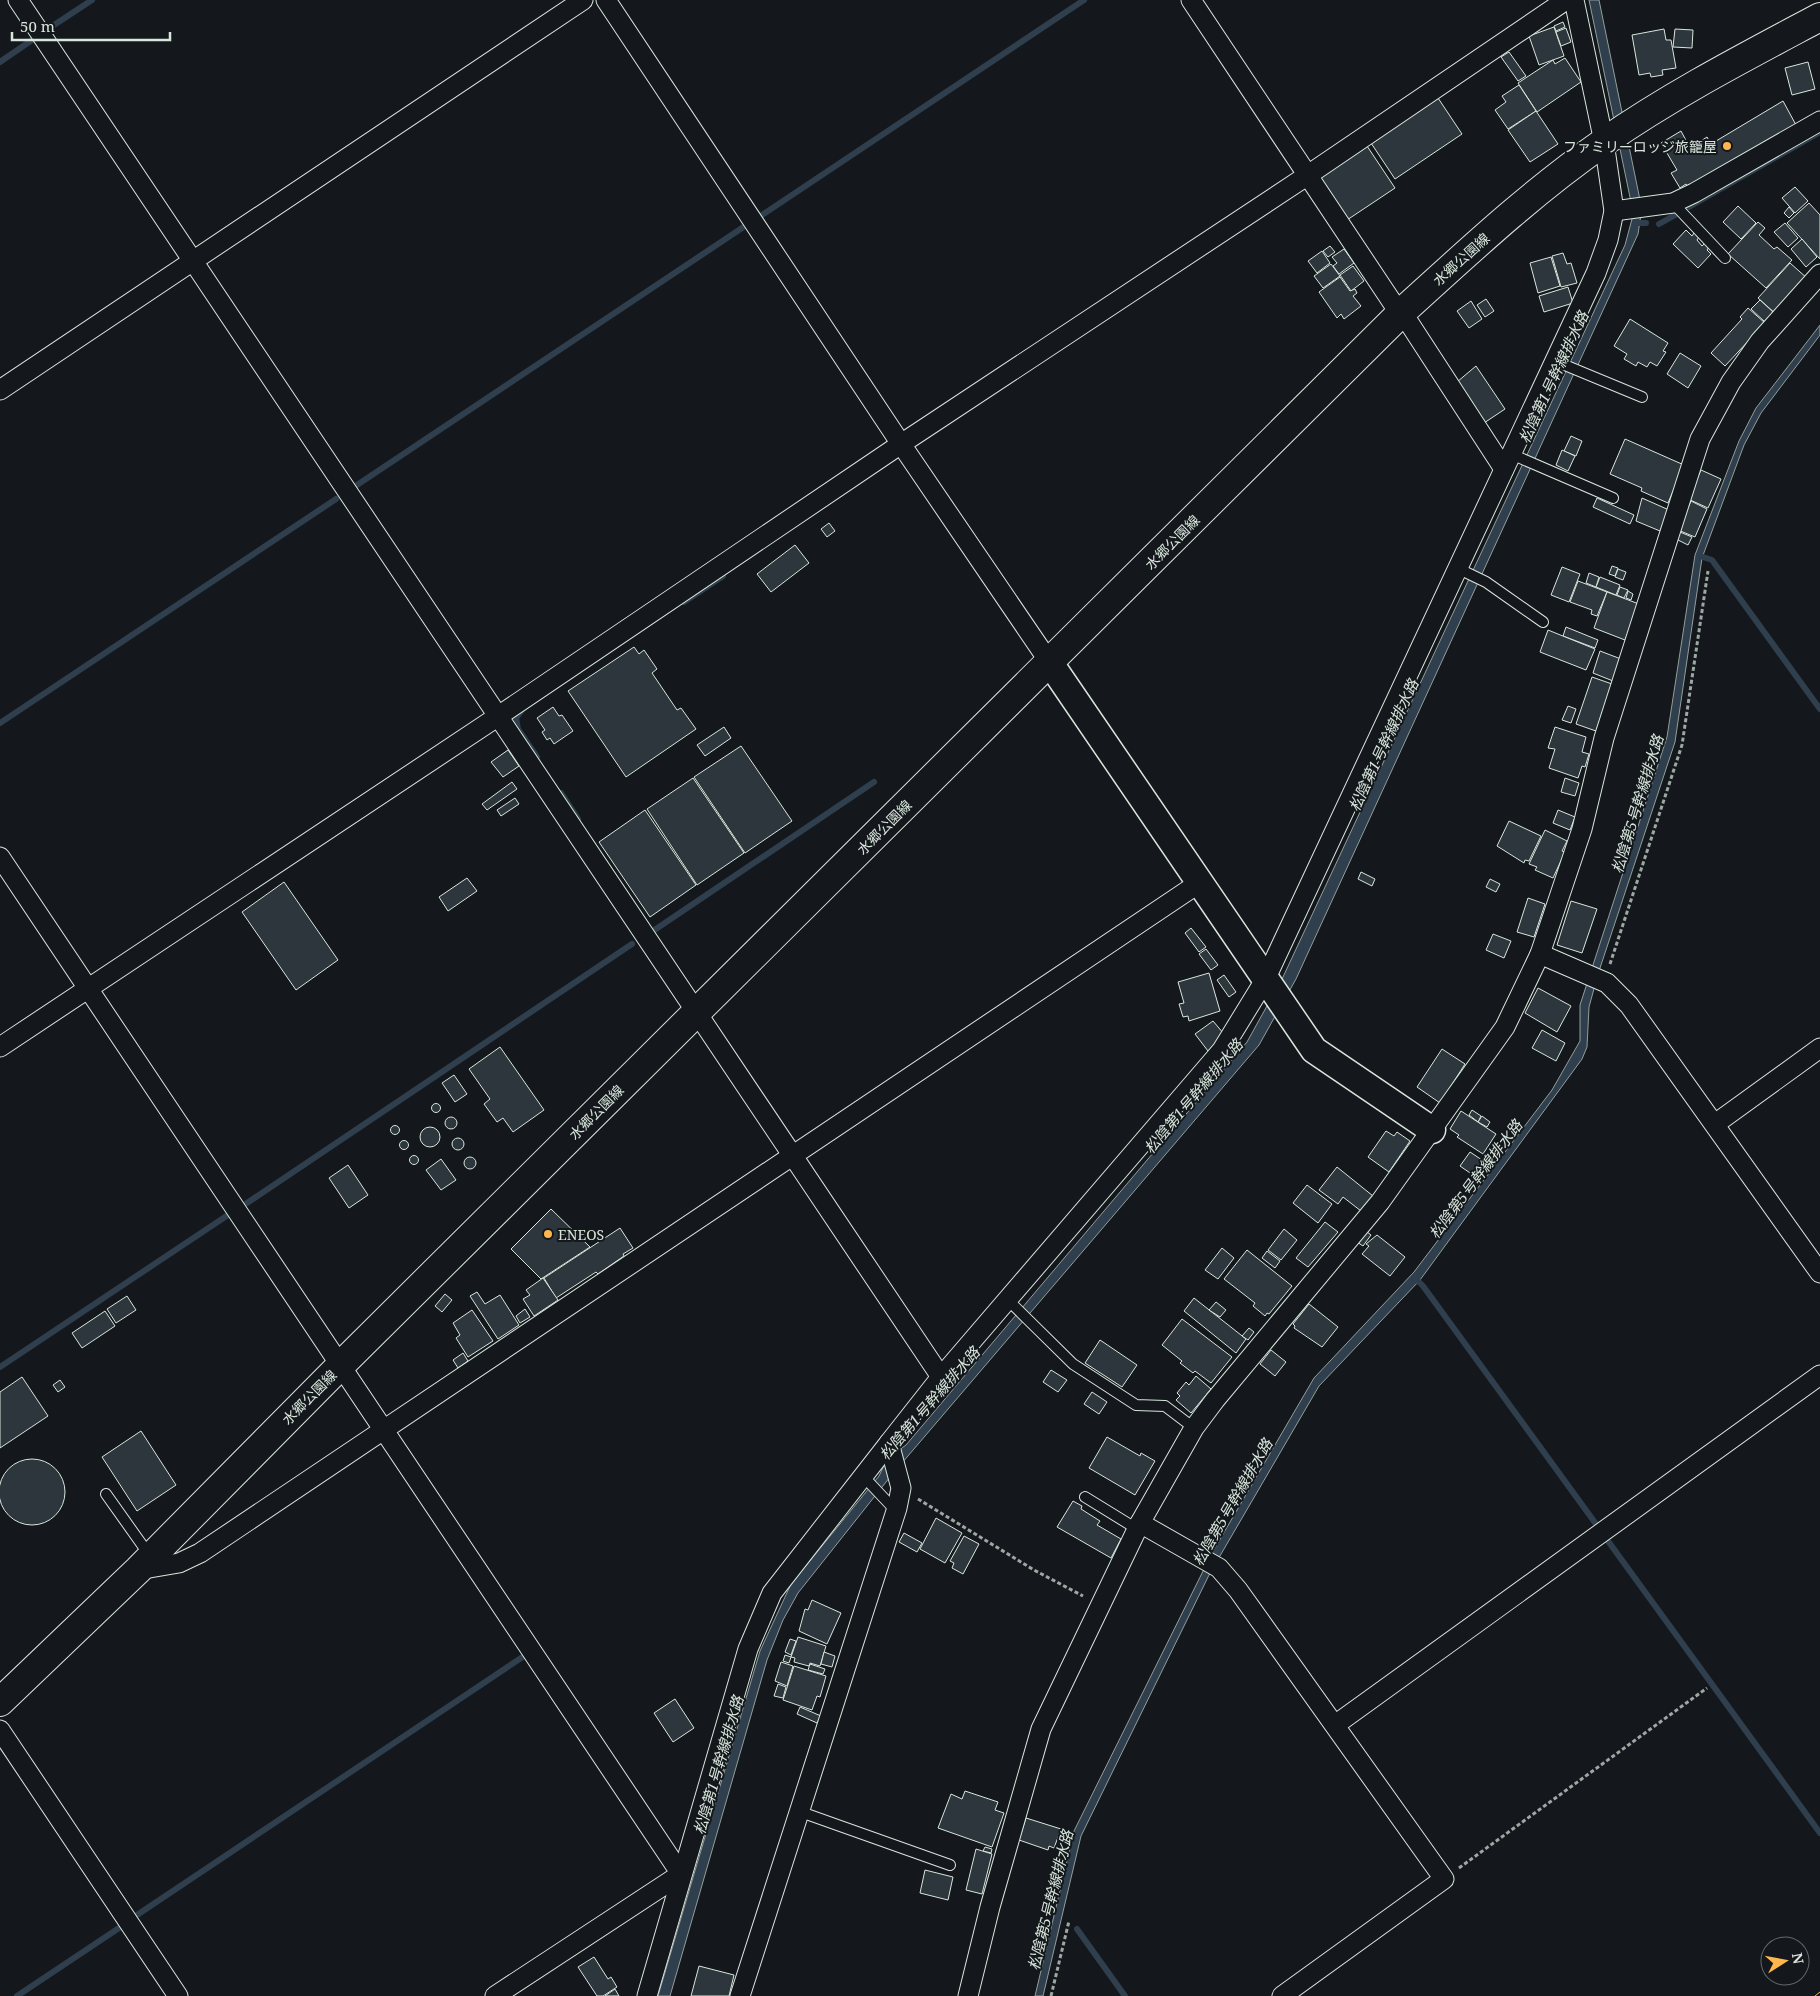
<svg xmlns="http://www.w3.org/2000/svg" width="1820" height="1996" font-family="'Noto Serif','Noto Sans JP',serif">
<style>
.water{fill:#2f3f4d;stroke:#939e99}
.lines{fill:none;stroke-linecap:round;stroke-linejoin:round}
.stream{stroke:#2f3f4d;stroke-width:6}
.building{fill:#2c363c;stroke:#d8e6dc}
.lane-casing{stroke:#d8e6dc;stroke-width:12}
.street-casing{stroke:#d8e6dc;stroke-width:21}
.secondary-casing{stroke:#d8e6dc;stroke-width:29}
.primary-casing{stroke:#d8e6dc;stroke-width:30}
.path{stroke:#9da8a2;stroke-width:3;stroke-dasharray:4 2.5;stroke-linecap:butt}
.lane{stroke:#14181c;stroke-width:10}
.street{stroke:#14181c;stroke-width:19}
.secondary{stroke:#14181c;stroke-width:26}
.primary{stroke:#14181c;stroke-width:28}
.power{stroke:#ffb74d;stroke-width:1;stroke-dasharray:18 4 2.5 4;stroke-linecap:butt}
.poi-dot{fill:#ffb74d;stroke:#14181c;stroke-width:2}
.labels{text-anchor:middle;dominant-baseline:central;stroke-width:4;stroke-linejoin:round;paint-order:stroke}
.poi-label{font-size:14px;fill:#d8e6dc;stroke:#14181c;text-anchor:end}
.street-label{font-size:14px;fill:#d8e6dc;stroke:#14181c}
.water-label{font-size:15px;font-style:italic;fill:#d8e6dc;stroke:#14181c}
</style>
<rect width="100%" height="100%" fill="#14181c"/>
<g class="water">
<polygon points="1589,0 1599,0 1640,200 1641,214 1638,234 1296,979 1259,1045 890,1477 798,1593 783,1620 767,1660 670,1996 658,1996 760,1651 791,1584 879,1476 887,1459 906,1445 1247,1042 1283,977 1625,245 1632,219 1631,202"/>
<polygon points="1820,325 1820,335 1761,413 1744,445 1702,558 1675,742 1598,974 1589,1007 1587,1047 1582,1059 1420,1280 1319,1386 1210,1573 1081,1836 1043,1996 1035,1996 1074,1831 1212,1553 1314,1378 1414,1272 1552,1090 1580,1041 1580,1005 1667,737 1695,555 1739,441 1756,408"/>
</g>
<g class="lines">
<g class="stream">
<polyline points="51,27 92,0"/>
<polyline points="0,62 35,38"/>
<polyline points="1689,207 1820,132"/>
<polyline points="762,215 1084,0"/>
<polyline points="1635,223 1646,223"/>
<polyline points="1659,224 1677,214"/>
<polyline points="357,485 745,226"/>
<polyline points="1700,556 1712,560 1820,709"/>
<polyline points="684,602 723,576"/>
<polyline points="522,710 516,718 518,729 537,757"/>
<polyline points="0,723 336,499"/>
<polyline points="561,793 578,819"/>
<polyline points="653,931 874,782"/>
<polyline points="247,1203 632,944"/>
<polyline points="1415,1278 1423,1286 1596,1524"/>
<polyline points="0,1367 228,1215"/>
<polyline points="1608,1541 1820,1833"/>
<polyline points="134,1917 527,1654"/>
<polyline points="1077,1929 1125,1996"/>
<polyline points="17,1996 122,1926"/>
</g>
</g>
<g class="building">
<polygon points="1563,22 1565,27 1556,31 1554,26"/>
<polygon points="1554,27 1564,56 1539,65 1529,36"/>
<polygon points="1566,28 1571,42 1561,46 1556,32"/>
<polygon points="1664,29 1666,40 1671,40 1676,68 1662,70 1663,75 1651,77 1650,73 1639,75 1632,35"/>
<polygon points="1675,29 1693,30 1692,48 1673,47"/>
<polygon points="1509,52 1526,76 1518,81 1501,57"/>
<polygon points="1565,58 1581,82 1537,112 1518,83 1553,60 1555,64"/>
<polygon points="1808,62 1815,89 1792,95 1785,68"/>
<polygon points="1519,85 1536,111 1508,129 1495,110 1506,102 1502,96"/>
<polygon points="1438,98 1462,134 1395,179 1371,143"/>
<polygon points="1783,101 1796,125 1689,189 1686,184 1680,188 1671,173 1677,170 1661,143 1681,131 1690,148 1707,137 1711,144"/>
<polygon points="1536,111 1558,144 1530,162 1508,130"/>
<polygon points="1367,146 1395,188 1347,220 1318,178"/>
<polygon points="1795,187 1808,201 1795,213 1782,198"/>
<polygon points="1809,203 1820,215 1820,259 1787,223"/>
<polygon points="1738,206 1756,223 1741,239 1723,222"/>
<polygon points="1789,207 1794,213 1789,218 1784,213"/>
<polygon points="1758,222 1765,228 1759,235 1774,249 1777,247 1792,260 1766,288 1728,254"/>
<polygon points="1785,223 1798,238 1788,247 1774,232"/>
<polygon points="1686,230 1692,236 1694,233 1699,237 1697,240 1702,246 1705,243 1709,247 1707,250 1711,254 1698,268 1673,244"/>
<polygon points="1802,239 1817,257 1806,267 1791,249"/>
<polygon points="1330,246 1335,252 1328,257 1323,251"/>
<polygon points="1344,249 1354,263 1339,274 1333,266 1337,263 1332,257"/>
<polygon points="1322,251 1330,263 1317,273 1308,261"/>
<polygon points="1563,253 1567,264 1571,263 1577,283 1561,287 1552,256"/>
<polygon points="1551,257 1560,286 1538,293 1530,263"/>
<polygon points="1790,263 1808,279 1776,314 1758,298"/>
<polygon points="1331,264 1340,276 1323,288 1314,276"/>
<polygon points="1353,266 1364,281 1351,291 1340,275"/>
<polygon points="1340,277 1350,291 1355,289 1357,293 1353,296 1361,306 1344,319 1341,314 1337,318 1319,292"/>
<polygon points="1568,287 1573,303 1544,312 1539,296"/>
<polygon points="1486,299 1494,311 1485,317 1477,305"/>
<polygon points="1760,300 1773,312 1765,322 1751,309"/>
<polygon points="1471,301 1482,319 1469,328 1457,311"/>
<polygon points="1748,308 1765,323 1725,366 1711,353 1742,319 1740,317"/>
<polygon points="1630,319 1668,343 1663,351 1666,352 1657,366 1650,362 1647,367 1638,362 1636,366 1624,359 1627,354 1614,346"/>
<polygon points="1680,353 1701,366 1688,388 1667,374"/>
<polygon points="1476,366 1505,409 1484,423 1457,382"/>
<polygon points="1571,436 1582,441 1576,456 1564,451"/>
<polygon points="1625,439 1684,465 1668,503 1641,491 1642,488 1610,474"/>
<polygon points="1562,450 1575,456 1568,471 1556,465"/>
<polygon points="1701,470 1721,479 1708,508 1688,499"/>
<polygon points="1597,498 1634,515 1630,524 1593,507"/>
<polygon points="1642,498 1669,510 1660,531 1636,521"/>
<polygon points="1691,501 1707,509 1695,537 1678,530"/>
<polygon points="829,523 835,531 827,537 821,529"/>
<polygon points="1680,532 1692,537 1688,545 1676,539"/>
<polygon points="795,545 809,563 771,592 757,574"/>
<polygon points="1612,566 1618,568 1615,576 1609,574"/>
<polygon points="1562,567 1580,574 1569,602 1551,595"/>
<polygon points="1618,569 1626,572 1623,580 1615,577"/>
<polygon points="1589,573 1599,577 1596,587 1586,583"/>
<polygon points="1600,577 1620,585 1616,595 1596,587"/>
<polygon points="1578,581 1607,592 1597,616 1591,614 1592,610 1570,602"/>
<polygon points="1620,587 1628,590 1624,598 1617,595"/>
<polygon points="1628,591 1633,594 1631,600 1626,598"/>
<polygon points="1607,592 1639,604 1625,640 1594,628"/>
<polygon points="1566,627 1598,640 1595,648 1563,636"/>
<polygon points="1548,630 1595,649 1586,670 1540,652"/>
<polygon points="634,647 639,654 644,650 657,669 652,673 677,710 681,708 696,729 626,777 568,691"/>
<polygon points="1600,651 1621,659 1613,681 1593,673"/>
<polygon points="1592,677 1612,684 1596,731 1576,724"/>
<polygon points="1568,706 1576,709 1571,723 1562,720"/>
<polygon points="553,707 559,716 562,715 573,731 554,744 550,738 547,740 542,732 545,730 537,718"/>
<polygon points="724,727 731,738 705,756 697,745"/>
<polygon points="1555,727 1586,737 1582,752 1589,754 1585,767 1582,766 1578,778 1549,768 1555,749 1548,748"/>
<polygon points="741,746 792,821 745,853 694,777"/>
<polygon points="508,750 519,766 503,777 491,762"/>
<polygon points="693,778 744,853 697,885 647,809"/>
<polygon points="1565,778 1579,783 1575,796 1561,792"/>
<polygon points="512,782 517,789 487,810 482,804"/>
<polygon points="515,798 519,804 501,816 497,810"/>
<polygon points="645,810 696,885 650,917 599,842"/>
<polygon points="1558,810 1575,817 1570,830 1553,823"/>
<polygon points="1509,821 1541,836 1529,861 1525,860 1524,863 1497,846"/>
<polygon points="1545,830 1567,841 1562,851 1565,852 1553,878 1535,870 1537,867 1529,864"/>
<polygon points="1361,872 1375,879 1372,886 1358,879"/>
<polygon points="467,878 477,891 448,911 439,897"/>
<polygon points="1490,879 1500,884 1496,892 1486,887"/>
<polygon points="284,882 338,960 296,990 242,912"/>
<polygon points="1528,898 1545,904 1534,937 1517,932"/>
<polygon points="1571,901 1597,909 1582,953 1557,945"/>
<polygon points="1191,928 1206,947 1199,952 1185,933"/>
<polygon points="1493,934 1511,941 1504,958 1486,950"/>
<polygon points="1206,949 1218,965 1211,970 1199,954"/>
<polygon points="1209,973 1220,1011 1189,1021 1188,1016 1183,1017 1179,1004 1184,1003 1178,982"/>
<polygon points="1224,975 1236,992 1229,997 1217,980"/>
<polygon points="1538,988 1571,1006 1557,1032 1525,1013"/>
<polygon points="1213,1021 1224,1034 1208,1051 1195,1034"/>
<polygon points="1542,1030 1565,1043 1556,1061 1532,1048"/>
<polygon points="500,1047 544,1110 513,1132 503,1118 497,1122 484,1104 490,1099 469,1069"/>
<polygon points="1442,1049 1465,1064 1440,1103 1417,1087"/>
<polygon points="454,1075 467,1094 455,1102 442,1083"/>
<circle cx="436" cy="1108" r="4.5"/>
<polygon points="1472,1110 1481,1116 1478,1122 1469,1115"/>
<polygon points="1461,1111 1496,1134 1483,1154 1457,1137 1459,1135 1450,1129"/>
<polygon points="1482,1116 1490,1122 1487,1127 1478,1122"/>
<circle cx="451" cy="1123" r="6"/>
<circle cx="395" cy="1130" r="4.5"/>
<circle cx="430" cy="1137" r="10"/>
<polygon points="1386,1131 1394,1136 1397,1132 1410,1141 1389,1172 1368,1157"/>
<circle cx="458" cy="1144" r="6"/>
<circle cx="404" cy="1145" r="4.5"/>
<polygon points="1470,1152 1482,1160 1473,1175 1460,1166"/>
<circle cx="414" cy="1160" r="4.5"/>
<circle cx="470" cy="1163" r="6"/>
<polygon points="441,1159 456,1180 441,1190 426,1170"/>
<polygon points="348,1165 368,1195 349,1208 329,1178"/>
<polygon points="1337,1167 1373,1196 1361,1211 1343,1197 1338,1204 1319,1190"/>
<polygon points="1307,1185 1332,1204 1318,1223 1293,1203"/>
<polygon points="551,1209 590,1247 541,1279 511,1249"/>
<polygon points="1325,1222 1338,1232 1308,1267 1296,1258"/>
<polygon points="620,1228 633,1248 623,1254 624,1256 598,1274 596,1272 556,1298 544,1278"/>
<polygon points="1284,1229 1297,1240 1281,1260 1268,1250"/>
<polygon points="1366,1231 1371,1235 1363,1246 1357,1242"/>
<polygon points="1377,1235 1405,1257 1390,1276 1362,1254 1369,1246 1366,1244"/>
<polygon points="1222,1248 1234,1258 1218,1279 1205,1270"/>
<polygon points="1247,1250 1292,1286 1269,1314 1267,1313 1265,1316 1253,1306 1255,1303 1224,1279"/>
<polygon points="1267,1251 1280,1261 1275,1268 1262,1258"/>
<polygon points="543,1278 558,1300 534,1316 523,1299 530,1295 526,1290"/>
<polygon points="477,1292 485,1304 500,1295 519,1325 498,1339 470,1296"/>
<polygon points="445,1294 452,1300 442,1312 435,1306"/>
<polygon points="127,1296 136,1310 116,1323 107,1309"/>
<polygon points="1194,1298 1246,1339 1236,1353 1184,1311"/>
<polygon points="1216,1302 1226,1310 1220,1317 1209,1310"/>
<polygon points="1309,1304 1338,1327 1322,1347 1294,1328 1295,1326 1293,1324"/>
<polygon points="525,1309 530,1317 520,1323 516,1316"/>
<polygon points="472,1310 493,1341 468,1357 456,1338 460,1335 453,1323"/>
<polygon points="105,1311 115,1326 82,1348 72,1333"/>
<polygon points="1182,1319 1232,1357 1211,1383 1195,1371 1193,1373 1180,1363 1182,1361 1162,1345"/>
<polygon points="1249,1328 1254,1332 1248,1340 1242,1336"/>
<polygon points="1100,1340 1137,1365 1122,1387 1085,1363"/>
<polygon points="1271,1350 1286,1362 1275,1376 1260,1364"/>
<polygon points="463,1353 468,1361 458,1368 453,1360"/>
<polygon points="1051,1370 1067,1380 1058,1392 1043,1382"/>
<polygon points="1196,1376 1211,1389 1191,1413 1176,1400 1180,1396 1177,1393 1186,1382 1189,1385"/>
<polygon points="22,1377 48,1416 0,1448 0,1392"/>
<polygon points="60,1380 65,1387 58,1392 53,1385"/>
<polygon points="1092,1392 1107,1402 1099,1414 1084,1404"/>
<polygon points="141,1431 176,1485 137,1511 102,1457"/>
<polygon points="1107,1437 1140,1456 1141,1453 1155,1461 1135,1495 1089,1468"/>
<circle cx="32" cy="1492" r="33"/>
<polygon points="1073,1501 1082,1506 1081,1509 1100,1521 1097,1525 1121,1539 1111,1558 1057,1527"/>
<polygon points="936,1518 962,1533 945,1563 920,1549"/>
<polygon points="904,1533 922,1543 917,1552 899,1542"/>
<polygon points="964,1536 979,1544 963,1574 952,1568 954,1563 950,1561"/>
<polygon points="812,1600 841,1613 827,1644 799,1631 805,1609 808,1610"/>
<polygon points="798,1637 826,1646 820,1666 810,1663 809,1666 794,1662 795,1658 791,1657"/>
<polygon points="790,1639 796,1641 791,1655 785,1652"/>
<polygon points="824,1652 835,1656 832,1667 821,1664"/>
<polygon points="785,1655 791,1657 789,1663 783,1661"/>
<polygon points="781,1662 793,1666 787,1686 775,1681"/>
<polygon points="810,1664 825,1669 823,1674 808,1670"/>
<polygon points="794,1666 826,1676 820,1697 817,1696 812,1710 783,1700"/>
<polygon points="778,1684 786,1687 783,1698 774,1696"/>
<polygon points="675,1699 694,1728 673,1742 654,1713"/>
<polygon points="800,1707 821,1716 817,1723 797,1714"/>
<polygon points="965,1791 998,1802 995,1810 1004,1813 992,1847 938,1828 951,1794 962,1799"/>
<polygon points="1026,1818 1061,1829 1054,1848 1049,1846 1048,1850 1019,1840"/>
<polygon points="985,1847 992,1849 991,1853 983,1851"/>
<polygon points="976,1849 992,1854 982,1894 966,1890"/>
<polygon points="925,1870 953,1877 948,1900 920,1893"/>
<polygon points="594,1957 608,1979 611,1977 617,1987 603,1996 597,1996 578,1967"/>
<polygon points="699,1966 734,1975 729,1996 691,1996"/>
<polygon points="615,1989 619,1996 605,1996"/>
</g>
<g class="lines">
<defs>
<g id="lane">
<polyline points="1673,203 1725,258"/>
<polyline points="1555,361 1642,397"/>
<polyline points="1511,454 1613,498"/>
<polyline points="1457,568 1486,582 1543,622"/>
<polyline points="1008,1300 1073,1364 1136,1405 1165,1406 1194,1428"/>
<polyline points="864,1477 896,1511"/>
<polyline points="106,1494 150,1556"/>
<polyline points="1085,1497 1137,1529"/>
<polyline points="798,1811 950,1865"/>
</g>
<g id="street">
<polyline points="18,0 941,1377"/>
<polyline points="606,0 901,444 1050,663"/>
<polyline points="1191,0 1400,314"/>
<polyline points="1614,211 1673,203 1694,193 1820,121"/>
<polyline points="1402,312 1504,469"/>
<polyline points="0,390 583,0"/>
<polyline points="0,857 681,1874 495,1996"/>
<polyline points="1540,954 1607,983 1629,1005 1820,1273"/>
<polyline points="0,1047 497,717 901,444 1308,175 1566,0"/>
<polyline points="1715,1124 1820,1048"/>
<polyline points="1140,1523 1219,1568 1238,1590 1444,1879 1282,1996"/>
<polyline points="138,1570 179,1563 200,1553 1199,883"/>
<polyline points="1335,1725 1820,1375"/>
<polyline points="0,1730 178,1996"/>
<polyline points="647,1996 748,1649 772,1593 889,1443"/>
<polyline points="740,1996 897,1508 901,1488 889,1443 941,1377 1222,1050 1265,980 1596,273 1608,240 1614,211 1604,142 1574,0"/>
<polyline points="968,1996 990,1907 1041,1729 1140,1523 1194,1428 1215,1400 1380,1202 1505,1027 1540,954 1582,829 1604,738 1700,439 1731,382 1760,341 1820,274"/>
</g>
<polyline id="secondary" points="1050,663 1314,1050 1432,1130"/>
<path id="primary" d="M0,1702l138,-132 203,-205 1061,-1053c65,-59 130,-120 202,-170 69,-48 143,-86 216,-125"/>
</defs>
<use href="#lane" class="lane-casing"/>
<use href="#street" class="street-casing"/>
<use href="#secondary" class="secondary-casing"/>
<use href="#primary" class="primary-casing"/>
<g class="path">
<polyline points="1610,964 1682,745 1708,571"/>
<polyline points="918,1499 1034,1570 1083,1596"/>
<polyline points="1459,1868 1707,1688"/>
<polyline points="1051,1996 1069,1921"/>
</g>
<use href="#lane" class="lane"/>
<use href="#street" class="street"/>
<use href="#secondary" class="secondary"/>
<use href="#primary" class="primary"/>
<polyline class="power" points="1815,1996 1820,1992"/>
</g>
<g class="poi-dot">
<circle cx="1727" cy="146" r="5"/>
<circle cx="548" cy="1234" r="5"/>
</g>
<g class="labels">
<g class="poi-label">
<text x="1717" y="146">ファミリーロッジ旅籠屋</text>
<text x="558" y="1234" text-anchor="start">ENEOS</text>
</g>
<g class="street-label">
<text transform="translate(1461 259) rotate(-42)">水郷公園線</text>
<text transform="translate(1172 542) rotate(-45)">水郷公園線</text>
<text transform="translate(884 827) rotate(-45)">水郷公園線</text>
<text transform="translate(596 1112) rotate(-45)">水郷公園線</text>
<text transform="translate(309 1397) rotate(-45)">水郷公園線</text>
</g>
<g class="water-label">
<text transform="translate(1553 377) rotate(-65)">松陰第1号幹線排水路</text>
<text transform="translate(1383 745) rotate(-65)">松陰第1号幹線排水路</text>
<text transform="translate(1637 804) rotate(-73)">松陰第5号幹線排水路</text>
<text transform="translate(1193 1096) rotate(-50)">松陰第1号幹線排水路</text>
<text transform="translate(1475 1179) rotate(-53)">松陰第5号幹線排水路</text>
<text transform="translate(929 1403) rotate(-49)">松陰第1号幹線排水路</text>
<text transform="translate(1232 1502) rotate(-60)">松陰第5号幹線排水路</text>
<text transform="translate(718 1765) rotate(-74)">松陰第1号幹線排水路</text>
<text transform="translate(1050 1900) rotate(-76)">松陰第5号幹線排水路</text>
</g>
</g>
<g transform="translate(1785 1961) rotate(79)"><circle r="24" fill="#14181c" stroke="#626a69"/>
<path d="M0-4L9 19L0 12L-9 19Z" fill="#ffb74d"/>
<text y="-8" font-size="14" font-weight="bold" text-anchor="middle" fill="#d8e6dc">N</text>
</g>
<path d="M12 32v8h158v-8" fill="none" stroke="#d8e6dc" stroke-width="2.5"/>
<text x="20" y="32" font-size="15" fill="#d8e6dc" stroke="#14181c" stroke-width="4" paint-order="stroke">50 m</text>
</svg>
